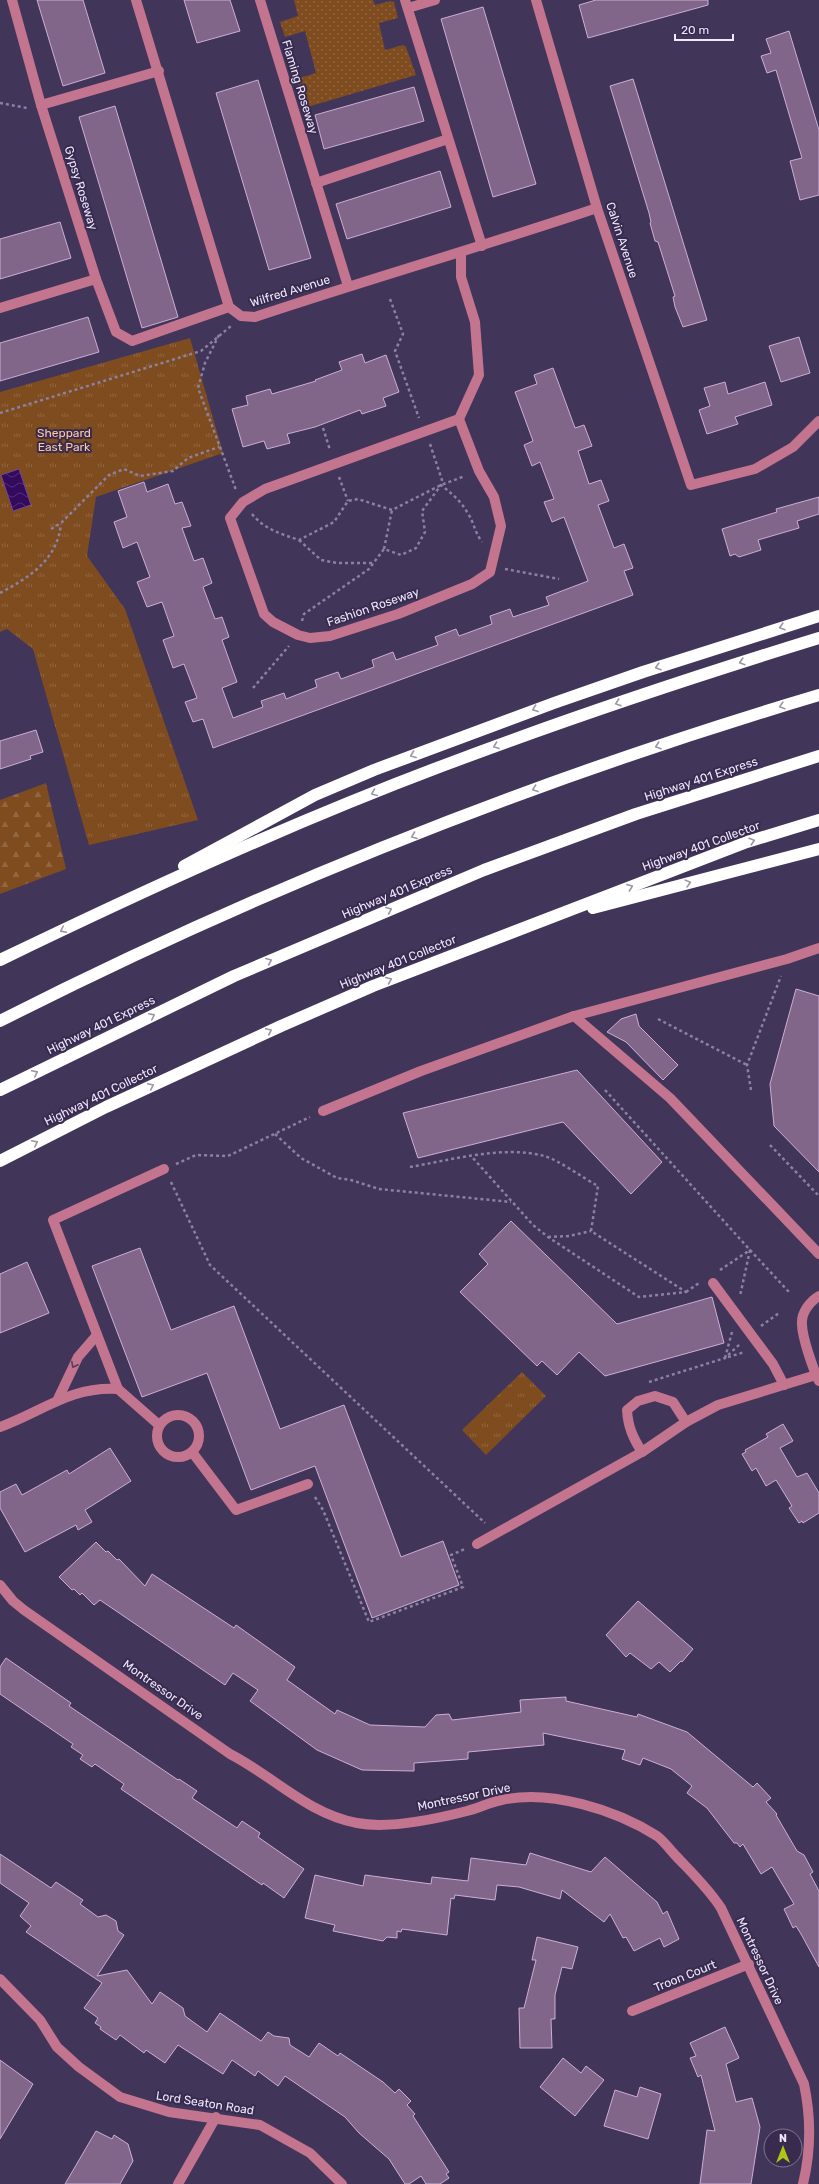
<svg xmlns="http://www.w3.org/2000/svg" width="819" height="2184" font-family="Rubik,sans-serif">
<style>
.grass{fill:url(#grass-dots)}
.forest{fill:url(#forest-firs)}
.park{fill:url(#park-tufts)}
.water{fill:url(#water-waves);stroke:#6c4c8f}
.building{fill:#826689;stroke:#ccaed4}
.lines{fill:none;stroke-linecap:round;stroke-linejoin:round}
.path{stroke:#8c81a0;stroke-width:2.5;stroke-dasharray:3 3;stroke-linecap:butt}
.minor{stroke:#c3748e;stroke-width:10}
.highway{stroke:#fff;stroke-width:12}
.oneway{stroke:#9c95a6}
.oneway2{stroke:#5b3d5e}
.labels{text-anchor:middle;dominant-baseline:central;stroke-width:4;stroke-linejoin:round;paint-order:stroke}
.street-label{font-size:12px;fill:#eee7fe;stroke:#382b4e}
.park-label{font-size:12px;fill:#fdc9a1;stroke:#382b4e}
</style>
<defs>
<pattern id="grass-dots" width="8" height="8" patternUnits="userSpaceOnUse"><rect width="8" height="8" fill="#7e4c1f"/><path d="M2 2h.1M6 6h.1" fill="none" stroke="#916641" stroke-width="1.8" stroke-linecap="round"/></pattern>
<pattern id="forest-firs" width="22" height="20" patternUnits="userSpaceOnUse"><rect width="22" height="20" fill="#7e4c1f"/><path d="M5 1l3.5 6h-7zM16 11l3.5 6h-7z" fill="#916641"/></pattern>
<pattern id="park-tufts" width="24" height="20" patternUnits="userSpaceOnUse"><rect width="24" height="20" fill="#7e4c1f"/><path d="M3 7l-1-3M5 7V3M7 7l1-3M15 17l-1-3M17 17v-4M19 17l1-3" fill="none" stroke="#916641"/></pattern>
<pattern id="water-waves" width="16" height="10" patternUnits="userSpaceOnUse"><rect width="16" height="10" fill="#340a5f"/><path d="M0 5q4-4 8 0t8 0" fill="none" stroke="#522e77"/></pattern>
</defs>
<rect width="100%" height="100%" fill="#42355a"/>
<polygon class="grass" points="294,0 373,0 375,5 390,1 394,2 398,18 379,23 385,50 403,45 406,47 416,75 304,108 296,79 316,73 305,31 285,37 280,22 298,16"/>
<polygon class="forest" points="46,783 66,869 0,894 0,800"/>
<g class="park">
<polygon points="190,338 223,453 96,497 87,556 125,609 198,820 89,845 33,649 7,629 0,632 0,392"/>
<polygon points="522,1372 546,1396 486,1455 462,1430"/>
</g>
<polygon class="water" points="19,469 31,505 13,511 1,475"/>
<g class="building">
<polygon points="37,0 83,0 105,73 63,86"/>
<polygon points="184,0 230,0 240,31 197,43"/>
<polygon points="596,0 708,0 708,5 588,38 579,5"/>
<polygon points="483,7 536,184 493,197 441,19"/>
<polygon points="789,31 819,130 819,195 800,200 790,161 802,158 776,70 767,73 761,56 771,53 766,39"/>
<polygon points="633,79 707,320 683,327 675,307 673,297 675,296 658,242 655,241 650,223 651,222 649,213 610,86"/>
<polygon points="258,80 311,258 269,270 216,93"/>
<polygon points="414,87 424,121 324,149 315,115"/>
<polygon points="115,106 178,317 142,328 79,117"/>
<polygon points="440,171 451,207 347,239 336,204"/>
<polygon points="60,222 71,258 0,279 0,239"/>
<polygon points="88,317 99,352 0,381 0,343"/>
<polygon points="799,337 810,373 781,382 769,346"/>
<polygon points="362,354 365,363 386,355 399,392 383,398 386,406 362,414 360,410 315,427 287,434 290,443 267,449 264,441 243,447 232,409 248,405 246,396 270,389 272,394 316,381 315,380 342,370 339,362"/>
<polygon points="553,368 575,428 584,425 592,446 578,451 589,484 601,480 609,501 598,505 614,548 624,544 633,568 624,571 633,595 213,748 203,719 193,722 185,702 197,698 184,664 173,668 163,640 174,636 162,602 147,607 137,582 150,577 137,542 123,548 114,522 127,517 118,491 144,482 147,492 168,484 175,504 182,502 191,526 182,528 194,561 203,558 212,583 203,587 215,619 222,617 229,637 222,640 237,682 222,688 233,718 263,707 261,701 284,693 286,699 317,687 315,680 338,672 341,679 374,667 372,660 393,652 396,660 438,645 435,637 456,629 459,636 492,624 490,616 510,609 513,617 549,605 546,597 588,581 564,517 552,522 544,502 554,499 540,462 532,466 524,445 533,441 515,392 537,384 534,375"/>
<polygon points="725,382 728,394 765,382 772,405 735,417 738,424 707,434 699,410 710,406 704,388"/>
<polygon points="819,497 819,514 797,521 799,528 758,540 761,550 739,557 735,554 730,556 722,529 777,512 776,509"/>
<polygon points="36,730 43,752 30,756 31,759 0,769 0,741"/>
<polygon points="796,989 819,996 819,1172 774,1126 770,1084"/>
<polygon points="636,1014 639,1026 678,1065 663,1080 626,1042 607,1032 621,1019"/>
<polygon points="577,1070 662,1162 631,1194 563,1122 418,1158 403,1113"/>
<polygon points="511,1221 617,1324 712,1297 724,1343 605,1376 579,1352 557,1375 542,1361 537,1366 460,1292 488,1264 479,1254"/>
<polygon points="140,1248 171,1330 234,1306 280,1429 344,1405 401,1557 443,1541 459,1585 372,1618 315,1466 251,1490 207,1373 142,1397 92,1266"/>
<polygon points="27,1262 49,1313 0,1333 0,1274"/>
<polygon points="783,1424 793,1441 780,1448 797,1477 807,1473 819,1493 819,1513 803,1523 802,1521 799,1523 789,1508 792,1506 776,1480 766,1486 756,1468 752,1471 742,1454 746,1452 745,1450 768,1437 766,1434"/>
<polygon points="110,1448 131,1481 85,1510 92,1522 78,1530 76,1525 25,1552 0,1508 0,1492 16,1484 22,1495 67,1470 69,1474"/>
<polygon points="96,1542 106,1552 108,1551 117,1560 119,1559 145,1586 152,1574 234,1628 236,1625 295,1667 287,1680 335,1714 337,1710 370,1725 425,1727 436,1715 449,1714 452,1720 521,1712 520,1700 566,1697 566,1701 637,1717 638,1714 687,1732 753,1787 757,1783 771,1798 766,1802 777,1814 776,1815 797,1851 804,1855 813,1872 810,1874 819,1891 819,1967 801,1934 796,1926 793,1928 784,1909 794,1904 772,1867 761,1874 743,1844 740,1847 737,1843 734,1843 707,1808 687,1793 692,1786 671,1769 643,1758 640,1765 622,1759 625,1750 543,1733 544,1745 468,1752 468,1759 414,1763 414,1771 362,1770 317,1750 250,1701 258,1690 233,1673 225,1685 100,1600 94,1605 82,1593 80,1595 74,1589 72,1590 59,1577"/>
<polygon points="638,1601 693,1649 682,1662 681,1661 670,1672 659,1662 651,1669 630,1653 626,1657 606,1635"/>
<polygon points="6,1658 71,1703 69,1706 178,1780 179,1779 197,1791 192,1798 237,1828 242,1821 260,1833 258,1837 304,1869 284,1898 263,1883 262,1885 121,1789 124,1784 95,1764 92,1767 80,1759 83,1755 71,1747 73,1744 0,1694 0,1667"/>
<polygon points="530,1853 591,1872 605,1857 657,1902 663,1914 667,1911 679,1939 664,1947 660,1938 634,1951 626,1937 623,1938 610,1914 604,1922 562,1890 560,1899 519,1887 497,1885 495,1900 455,1895 454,1899 451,1898 447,1935 402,1929 401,1932 397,1931 397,1938 387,1937 383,1941 333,1931 335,1925 305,1918 315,1875 363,1886 365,1875 431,1884 432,1877 468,1881 471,1858 526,1865"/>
<polygon points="0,1854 51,1888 56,1882 83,1900 80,1904 98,1917 106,1915 116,1921 118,1931 124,1935 97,1976 127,1970 152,2004 160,1992 183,2008 185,2016 207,2032 220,2013 261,2041 268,2032 274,2036 289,2038 290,2045 309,2057 319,2043 338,2056 340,2053 383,2082 395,2093 399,2089 411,2101 407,2105 415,2114 413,2116 449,2172 446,2174 449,2178 440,2184 426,2184 421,2176 409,2184 405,2184 389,2159 359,2133 345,2117 285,2076 278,2086 258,2071 255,2076 232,2060 223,2074 178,2045 165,2063 146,2050 144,2053 120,2035 116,2040 100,2029 101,2027 95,2023 98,2018 84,2008 102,1983 26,1932 31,1926 20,1916 29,1903 0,1883"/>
<polygon points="537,1937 578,1947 572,1969 562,1967 555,1995 555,2019 551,2019 552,2048 520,2048 519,2008 524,2008 536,1960 532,1960"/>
<polygon points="725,2027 739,2058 726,2064 736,2102 752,2098 760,2127 751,2184 700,2184 707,2130 715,2131 701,2075 698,2077 690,2058 696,2056 690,2043"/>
<polygon points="563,2058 581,2073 586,2066 604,2080 575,2116 540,2087"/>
<polygon points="0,2060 33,2084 0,2139"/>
<polygon points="640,2087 661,2094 648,2139 604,2126 615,2090 637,2097"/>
<polygon points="96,2131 112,2139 114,2135 128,2144 133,2161 120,2184 65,2184"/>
</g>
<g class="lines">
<g class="path">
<polyline points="0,103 27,108"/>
<polyline points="390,299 403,334 395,351 419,418"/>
<polyline points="219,335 205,363 198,388 236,490"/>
<polyline points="0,413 201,351 231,326"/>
<polyline points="323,428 330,450"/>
<path d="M430,444l12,36 -1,5c10,8 20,16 26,27 7,10 7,19 15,30"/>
<polyline points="339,477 348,501"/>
<path d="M252,514c12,15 29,20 47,26l35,-18 14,-21 10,-2 34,11 49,-25 24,-9"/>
<polyline points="51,529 61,523 109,475 124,469 140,476 173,471 188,458 219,447"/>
<polyline points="299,540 321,560 337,563 374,563"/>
<polyline points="384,549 392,510"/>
<polyline points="505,569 559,579"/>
<path d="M0,593c30,-16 57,-33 61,-69"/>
<polyline points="302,621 304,614 369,569 384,549 401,555 416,548 425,532 422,511 441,485"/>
<polyline points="253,688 289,646"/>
<polyline points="658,1019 747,1065"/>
<polyline points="605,1090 750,1250 740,1296"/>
<polyline points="751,1090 747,1065 781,976"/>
<polyline points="275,1134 301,1158 337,1178 351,1180 379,1189 511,1202"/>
<polyline points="770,1145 819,1196"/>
<polyline points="176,1164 196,1155 228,1156 310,1117"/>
<path d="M410,1167c40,-7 95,-22 134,-11 15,4 39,22 54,30l-7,45 95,61 -47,5 -91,-60 -15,-12 -61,-68"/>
<polyline points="171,1182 210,1265 485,1523"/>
<polyline points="548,1237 569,1236 591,1231"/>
<polyline points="720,1270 750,1250 789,1292"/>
<polyline points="686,1292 699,1283"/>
<polyline points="761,1326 779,1313"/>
<polyline points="732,1332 725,1358 745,1352"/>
<polyline points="649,1382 725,1358 741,1343"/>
<polyline points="315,1497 323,1510 369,1622 463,1587 451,1555 465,1549"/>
</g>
<g class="minor">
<polyline points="12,0 41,105 96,279 116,332 132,341 229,307"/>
<path d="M136,0l93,307 12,9 14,1c114,-38 229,-71 342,-109"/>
<polyline points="260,0 348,286"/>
<polyline points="405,0 482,246"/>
<polyline points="536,0 597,208 691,485 755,469 793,447 819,421"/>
<polyline points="408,8 435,0"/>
<polyline points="41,105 159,71"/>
<polyline points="316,183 448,139"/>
<polyline points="0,308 96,279"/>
<polyline points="459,419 479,471 494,497 501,526 490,572 472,584 398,614 330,636 310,638 298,635 273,622 264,614 230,518 243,502 265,489 459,419 479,375 475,322 461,277 461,253"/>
<polyline points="574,1016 670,1098 819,1254"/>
<polyline points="323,1111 421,1071 574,1016 787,959 819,948"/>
<polyline points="713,1283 773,1364 784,1385"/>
<path d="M819,1296c-9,5 -18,17 -17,28 0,13 11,45 17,57"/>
<polyline points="58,1399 78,1357 97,1335"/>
<circle cx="178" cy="1436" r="21"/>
<polyline points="159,1425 118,1389 53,1220 164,1169"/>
<path d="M0,1427c42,-15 70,-41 118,-38"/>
<polyline points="192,1452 236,1510 308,1484"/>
<path d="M642,1452c-9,-14 -14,-25 -15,-42l11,-9 17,-5 18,6 13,20"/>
<polyline points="477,1544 642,1452 686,1422 718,1405 816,1375"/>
<path d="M0,1585l13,16 11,9 206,144c43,22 78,60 127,69 31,6 79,-4 110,-12 12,-3 23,-9 35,-11 48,-11 114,10 155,36 7,5 13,14 19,20 16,17 32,32 45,52l83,176c7,33 7,67 -1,100"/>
<polyline points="0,1979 40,2020 57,2047 79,2067 120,2097 169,2112 260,2125 310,2153 342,2184"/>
<polyline points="632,2011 749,1964"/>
<polyline points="178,2184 216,2117"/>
</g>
<g class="highway">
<polyline points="184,866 315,795 374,770 554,703 643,672 819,616"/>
<polyline points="593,908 819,849"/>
<path d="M0,960c145,-70 291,-137 442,-194 124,-47 250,-89 377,-128"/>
<path d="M0,1021c262,-133 537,-242 819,-326"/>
<polyline points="0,1090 234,976 484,870 636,814 819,756"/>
<polyline points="0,1161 106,1107 281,1026 373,986 747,842 819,820"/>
</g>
</g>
<defs><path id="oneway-chevron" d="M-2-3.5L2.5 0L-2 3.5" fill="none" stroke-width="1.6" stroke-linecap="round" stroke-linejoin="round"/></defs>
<g class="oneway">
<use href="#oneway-chevron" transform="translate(782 627) rotate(163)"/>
<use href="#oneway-chevron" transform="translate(742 662) rotate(163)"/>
<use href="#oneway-chevron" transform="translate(658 667) rotate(162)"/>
<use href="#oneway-chevron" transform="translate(618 703) rotate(161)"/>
<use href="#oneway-chevron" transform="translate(782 706) rotate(163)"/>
<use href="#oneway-chevron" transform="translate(535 709) rotate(160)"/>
<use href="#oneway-chevron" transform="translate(496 746) rotate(160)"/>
<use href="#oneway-chevron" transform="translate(658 746) rotate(161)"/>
<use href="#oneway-chevron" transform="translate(413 755) rotate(159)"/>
<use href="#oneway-chevron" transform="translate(535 789) rotate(160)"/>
<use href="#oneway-chevron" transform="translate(374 793) rotate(158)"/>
<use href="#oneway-chevron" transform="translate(414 836) rotate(159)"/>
<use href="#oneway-chevron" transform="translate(752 841) rotate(-18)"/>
<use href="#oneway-chevron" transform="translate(688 883) rotate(-15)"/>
<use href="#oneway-chevron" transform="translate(630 887) rotate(-21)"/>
<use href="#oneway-chevron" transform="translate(389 910) rotate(-23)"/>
<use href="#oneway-chevron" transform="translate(63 930) rotate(154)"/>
<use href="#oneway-chevron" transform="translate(269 961) rotate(-23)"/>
<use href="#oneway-chevron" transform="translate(389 980) rotate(-22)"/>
<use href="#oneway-chevron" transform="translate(152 1016) rotate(-26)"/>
<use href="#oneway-chevron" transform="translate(269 1031) rotate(-25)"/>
<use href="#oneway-chevron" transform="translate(35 1073) rotate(-26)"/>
<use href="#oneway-chevron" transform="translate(151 1086) rotate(-25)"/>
<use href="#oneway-chevron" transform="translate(35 1143) rotate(-27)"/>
</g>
<use class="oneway2" href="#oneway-chevron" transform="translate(74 1365) rotate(117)"/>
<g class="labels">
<g class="street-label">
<text transform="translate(300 87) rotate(73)">Flaming Roseway</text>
<text transform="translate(81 188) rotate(73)">Gypsy Roseway</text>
<text transform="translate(622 240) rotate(72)">Calvin Avenue</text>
<text transform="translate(290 291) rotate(-17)">Wilfred Avenue</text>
<text transform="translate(373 607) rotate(-19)">Fashion Roseway</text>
<text transform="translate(701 779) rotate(-18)">Highway 401 Express</text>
<text transform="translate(701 846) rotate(-20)">Highway 401 Collector</text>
<text transform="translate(397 892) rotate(-23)">Highway 401 Express</text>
<text transform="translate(398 962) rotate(-22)">Highway 401 Collector</text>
<text transform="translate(101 1025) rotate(-26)">Highway 401 Express</text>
<text transform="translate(101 1095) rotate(-26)">Highway 401 Collector</text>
<text transform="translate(163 1690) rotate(35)">Montressor Drive</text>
<text transform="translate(464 1797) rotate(-12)">Montressor Drive</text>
<text transform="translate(760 1961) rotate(65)">Montressor Drive</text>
<text transform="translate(685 1976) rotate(-22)">Troon Court</text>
<text transform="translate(205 2103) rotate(9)">Lord Seaton Road</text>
</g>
<g class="park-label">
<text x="64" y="433">Sheppard<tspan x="64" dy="14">East Park</tspan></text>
</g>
</g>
<g transform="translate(783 2148)"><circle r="19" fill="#382b4e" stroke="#817694"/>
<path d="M0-3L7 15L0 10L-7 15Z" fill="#abc614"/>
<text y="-6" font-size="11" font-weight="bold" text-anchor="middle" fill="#eee7fe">N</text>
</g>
<path d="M675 34v6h58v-6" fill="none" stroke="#eee7fe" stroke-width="2"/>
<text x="681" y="34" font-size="12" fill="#eee7fe" stroke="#382b4e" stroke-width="3" paint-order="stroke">20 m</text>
</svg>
